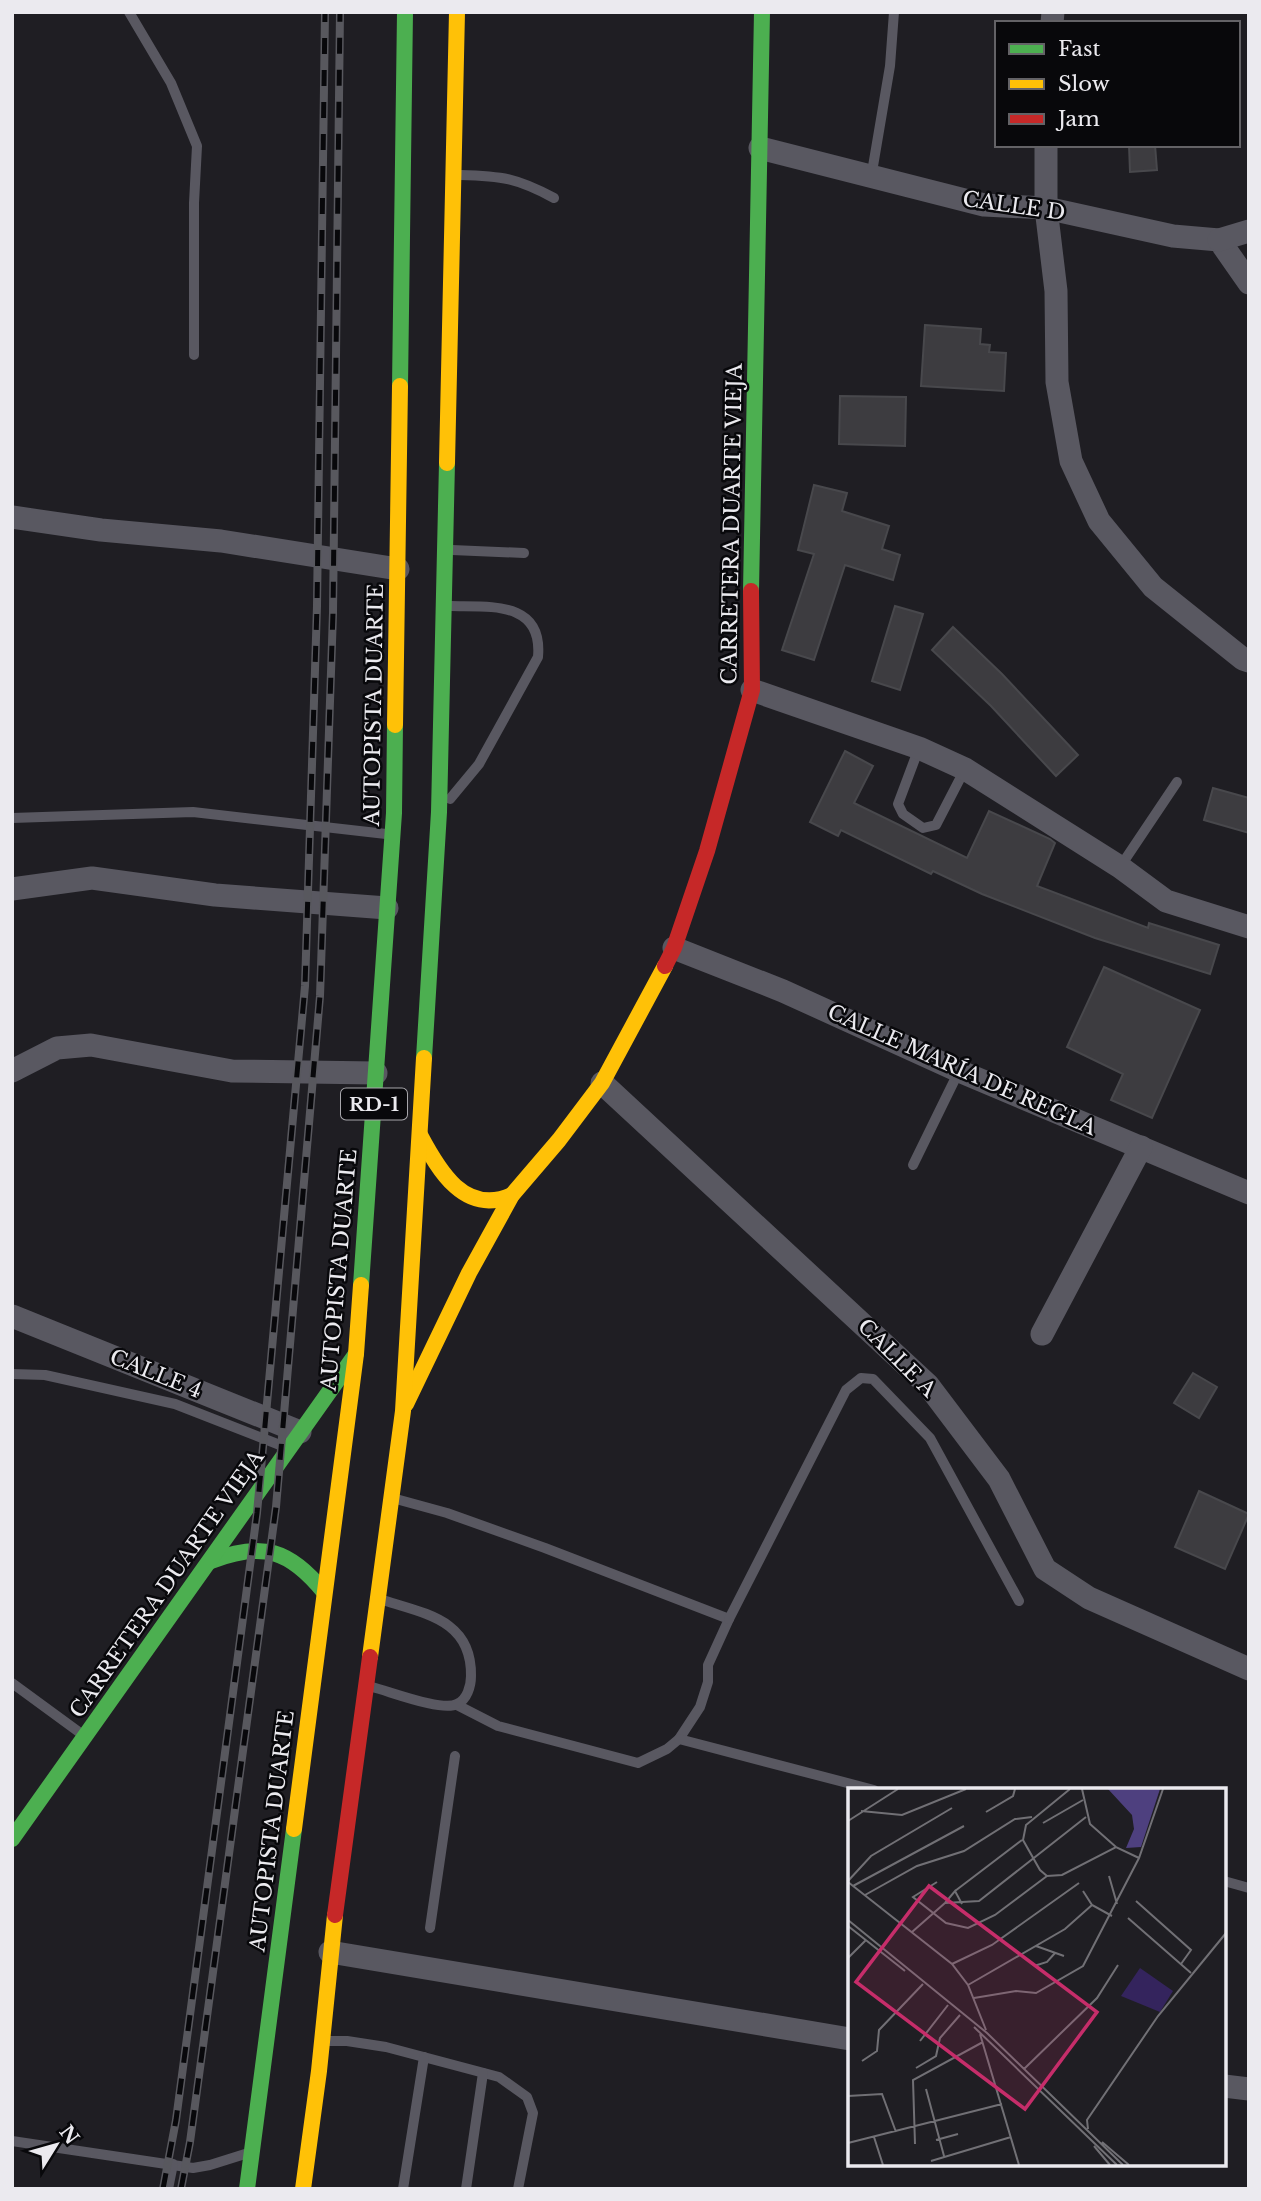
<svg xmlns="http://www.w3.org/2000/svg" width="1261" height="2201" font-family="'Libre Baskerville',serif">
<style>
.building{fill:#3d3c40;stroke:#48484c;stroke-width:2}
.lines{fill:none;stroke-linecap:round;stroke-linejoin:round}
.lane{stroke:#595861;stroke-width:10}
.street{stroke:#595861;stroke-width:23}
.fast{stroke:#4caf50;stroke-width:16}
.slow{stroke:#ffc107;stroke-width:16}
.jam{stroke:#c62828;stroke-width:16}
.rail-casing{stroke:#58585e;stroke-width:8}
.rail{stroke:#08080b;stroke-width:5;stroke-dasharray:16;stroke-linecap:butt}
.labels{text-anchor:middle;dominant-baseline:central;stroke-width:5;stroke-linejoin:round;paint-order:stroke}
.shield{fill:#08080b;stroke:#a7a6ab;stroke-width:2}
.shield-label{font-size:19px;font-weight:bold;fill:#ebeaef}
.street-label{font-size:21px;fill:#ebeaef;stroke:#08080b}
.inset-road{fill:none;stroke:#717075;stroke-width:2}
.view{fill:#c62d6a;fill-opacity:0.15;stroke:#c62d6a;stroke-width:3.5}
.inset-edge{fill:none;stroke:#ebeaef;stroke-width:3.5}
</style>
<rect width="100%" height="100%" fill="#1f1e23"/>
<g class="building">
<polygon points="1129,145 1155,145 1157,170 1130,172"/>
<polygon points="925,325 981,329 980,344 990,345 989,352 1006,353 1004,391 921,386"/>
<polygon points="840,396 906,397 905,446 839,444"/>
<polygon points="814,485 847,493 842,511 889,526 882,549 900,555 893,580 845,565 814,660 782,650 814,554 798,550"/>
<polygon points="895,606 923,614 900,690 872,681"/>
<polygon points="953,627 1002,674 1078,755 1056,776 991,706 932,650"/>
<polygon points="845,751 873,766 854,803 967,858 989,811 1050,839 1055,843 1037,886 1148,928 1149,923 1219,945 1210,974 1095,938 982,894 933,871 931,874 841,830 838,836 810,822"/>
<polygon points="1213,788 1249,798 1249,833 1204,820"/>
<polygon points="1104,967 1200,1010 1152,1118 1111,1100 1123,1074 1067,1047"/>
<polygon points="1193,1373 1217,1387 1199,1418 1174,1403"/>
<polygon points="1199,1491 1249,1514 1225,1569 1175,1547"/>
</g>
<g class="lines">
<g class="lane">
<polyline points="129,12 171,83 197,146 194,203 194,355"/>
<path d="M460,175c42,1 57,3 94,23"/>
<polyline points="871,178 890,66 894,12"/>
<polyline points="452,550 524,553"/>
<polyline points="919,748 898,804 903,814 923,828 936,825 965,769"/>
<path d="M450,799l29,-35 59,-107c5,-56 -47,-50 -87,-51"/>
<polyline points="12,818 193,812 386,834"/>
<polyline points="1120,867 1177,782"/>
<polyline points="913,1165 959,1071"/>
<polyline points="12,1374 45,1375 175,1404 285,1447"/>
<polyline points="396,1499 447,1513 545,1548 729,1619 708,1665 708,1682 700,1707 679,1739 667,1749 638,1763 498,1726 457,1705"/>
<polyline points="729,1619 846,1390 861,1378 873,1379 930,1438 1019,1601"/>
<polyline points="12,1683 83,1735"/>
<path d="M372,1687c17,4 70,25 85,17 10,-4 14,-18 14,-28 1,-55 -44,-62 -85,-75"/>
<polyline points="679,1739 874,1790"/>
<polyline points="1224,1881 1249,1888"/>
<polyline points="430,1928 455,1756"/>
<polyline points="327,2041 347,2041 386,2047 499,2077 527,2097 533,2113 518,2189"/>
<polyline points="12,2141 193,2168 210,2165 245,2154"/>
<polyline points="168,2189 173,2164"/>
<polyline points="403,2189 424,2057"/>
<polyline points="466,2189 483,2073"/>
</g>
<g class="street">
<polyline points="1052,23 1053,12"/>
<polyline points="1046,145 1046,208 1056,291 1057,382 1071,461 1099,521 1153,587 1243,659 1249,661"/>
<polyline points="760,148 984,205 1046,208 1173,236 1219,240 1249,283"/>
<polyline points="1219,240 1249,231"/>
<polyline points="12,517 101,530 221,541 398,569"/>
<polyline points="752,690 919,748 965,769 1120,867 1166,901 1249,927"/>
<polyline points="12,889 92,878 215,895 387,908"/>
<polyline points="674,948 783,991 959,1071 1249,1193"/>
<polyline points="12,1071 57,1048 91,1045 232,1071 376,1073"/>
<polyline points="602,1083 928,1385 999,1479 1045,1569 1089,1598 1249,1669"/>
<polyline points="12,1316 300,1432"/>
<polyline points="1042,1334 1141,1147"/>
<polyline points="330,1952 850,2039"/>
<polyline points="1224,2086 1249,2089"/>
</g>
<g class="fast">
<polyline points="400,386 405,12"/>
<polyline points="751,591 762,12"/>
<polyline points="424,1058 439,812 447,463"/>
<polyline points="361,1285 394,813 395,725"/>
<path d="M211,1561c51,-20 79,-11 113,31"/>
<polyline points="12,1839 356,1354"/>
<polyline points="247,2189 294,1829"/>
</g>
<g class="slow">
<polyline points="447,463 457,12"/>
<polyline points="395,725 400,386"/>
<path d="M420,1135c19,36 45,81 92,60"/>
<polyline points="406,1404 469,1273 512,1195 559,1140 602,1083 665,966"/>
<polyline points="370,1657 403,1411 424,1058"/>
<polyline points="294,1829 356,1354 361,1285"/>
<polyline points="303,2189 319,2071 335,1915"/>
</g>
<g class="jam">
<polyline points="665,966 674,948 707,851 752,690 751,591"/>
<polyline points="335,1915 370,1657"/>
</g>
<defs>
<g id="rail">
<polyline points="163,2189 176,2120 257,1513 305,986 317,606 325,12"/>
<polyline points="181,2189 190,2142 276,1507 320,996 333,613 340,12"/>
</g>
</defs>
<use href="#rail" class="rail-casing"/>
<use href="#rail" class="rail"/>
</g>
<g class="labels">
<rect class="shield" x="341" y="1088.5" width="66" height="31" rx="5"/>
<g class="shield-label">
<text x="374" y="1104">RD-1</text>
</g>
<g class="street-label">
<text transform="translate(1014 206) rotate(8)">CALLE D</text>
<text transform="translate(732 524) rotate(-89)">CARRETERA DUARTE VIEJA</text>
<text transform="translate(374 705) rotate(-89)">AUTOPISTA DUARTE</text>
<text transform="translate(962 1070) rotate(24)">CALLE MARÍA DE REGLA</text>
<text transform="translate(339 1270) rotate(-85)">AUTOPISTA DUARTE</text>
<text transform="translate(897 1358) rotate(45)">CALLE A</text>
<text transform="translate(156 1374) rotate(22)">CALLE 4</text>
<text transform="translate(167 1584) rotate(-55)">CARRETERA DUARTE VIEJA</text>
<text transform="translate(272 1831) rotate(-83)">AUTOPISTA DUARTE</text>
</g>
</g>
<g transform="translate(848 1788)">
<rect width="378" height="378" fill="#1f1e23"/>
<path d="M292,180l33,23 -13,21 -39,-16z" fill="#34245d"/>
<path d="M260,1h52l-19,58 -15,1 8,-19 -2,-14z" fill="#4e407f"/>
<path class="inset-road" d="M222,1l-44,36 -3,15 17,30 7,6 15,-1 54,-28 23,11M234,1l8,35 26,23M13,23l41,4 64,-26M138,24l27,-16 2,-7M0,33l50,-32M195,35l40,-23M261,88l8,28M0,93l23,-25 81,-48M0,94l104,82 16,21 18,45M89,94l-24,15 33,26 22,5 27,-13 52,-39M5,98l111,-60M107,103l67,-51M235,103l9,14 20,11M17,107l52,-29 47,-15 51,-32 17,-2M288,113l55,49 -10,14M97,115l10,-12 7,13M280,130l63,55M0,132l139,113 136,132M0,138l57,45M64,144l33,-29 34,-2 107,-84M188,158l28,10M0,170l18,-18M104,176l40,-19 87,-62M186,178l13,-4 8,-9M120,197l97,-56 27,-24M126,210l42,-7 20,2 47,-27 56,-108 24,-69M126,239l143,138M132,246l39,131M72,253l28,-36M14,273l15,-10 2,-21 44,-46M68,280l20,-12 4,-18 20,-23M176,281l73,-71 21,-33M78,301l18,67M0,308l34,-2 14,38M240,341l-1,-9 71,-104 68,-83M26,349l9,28M88,352l22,-6M254,354l27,23M0,355l154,-39M67,356l-2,-64 70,-38M246,358l16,19M83,373l80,-24"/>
<path class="view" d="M81,98l168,126 -72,97 -169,-127z"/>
<rect width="378" height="378" class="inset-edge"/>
</g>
<rect width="1261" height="2201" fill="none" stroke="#ebeaef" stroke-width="28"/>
<rect x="995" y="21" width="245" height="126" fill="#08080b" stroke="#636266" stroke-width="2"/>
<rect x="1009" y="44" width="35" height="10" fill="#4caf50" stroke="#636266" stroke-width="2"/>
<text x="1058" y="56" font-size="21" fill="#ebeaef">Fast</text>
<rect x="1009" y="79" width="35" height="10" fill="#ffc107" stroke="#636266" stroke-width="2"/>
<text x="1058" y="91" font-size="21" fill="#ebeaef">Slow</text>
<rect x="1009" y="114" width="35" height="10" fill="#c62828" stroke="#636266" stroke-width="2"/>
<text x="1058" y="126" font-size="21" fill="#ebeaef">Jam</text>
<g transform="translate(56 2145) rotate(53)" stroke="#08080b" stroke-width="5" paint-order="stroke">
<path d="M0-5L12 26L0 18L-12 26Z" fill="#ebeaef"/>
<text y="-10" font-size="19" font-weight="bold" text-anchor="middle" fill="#ebeaef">N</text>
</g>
</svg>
